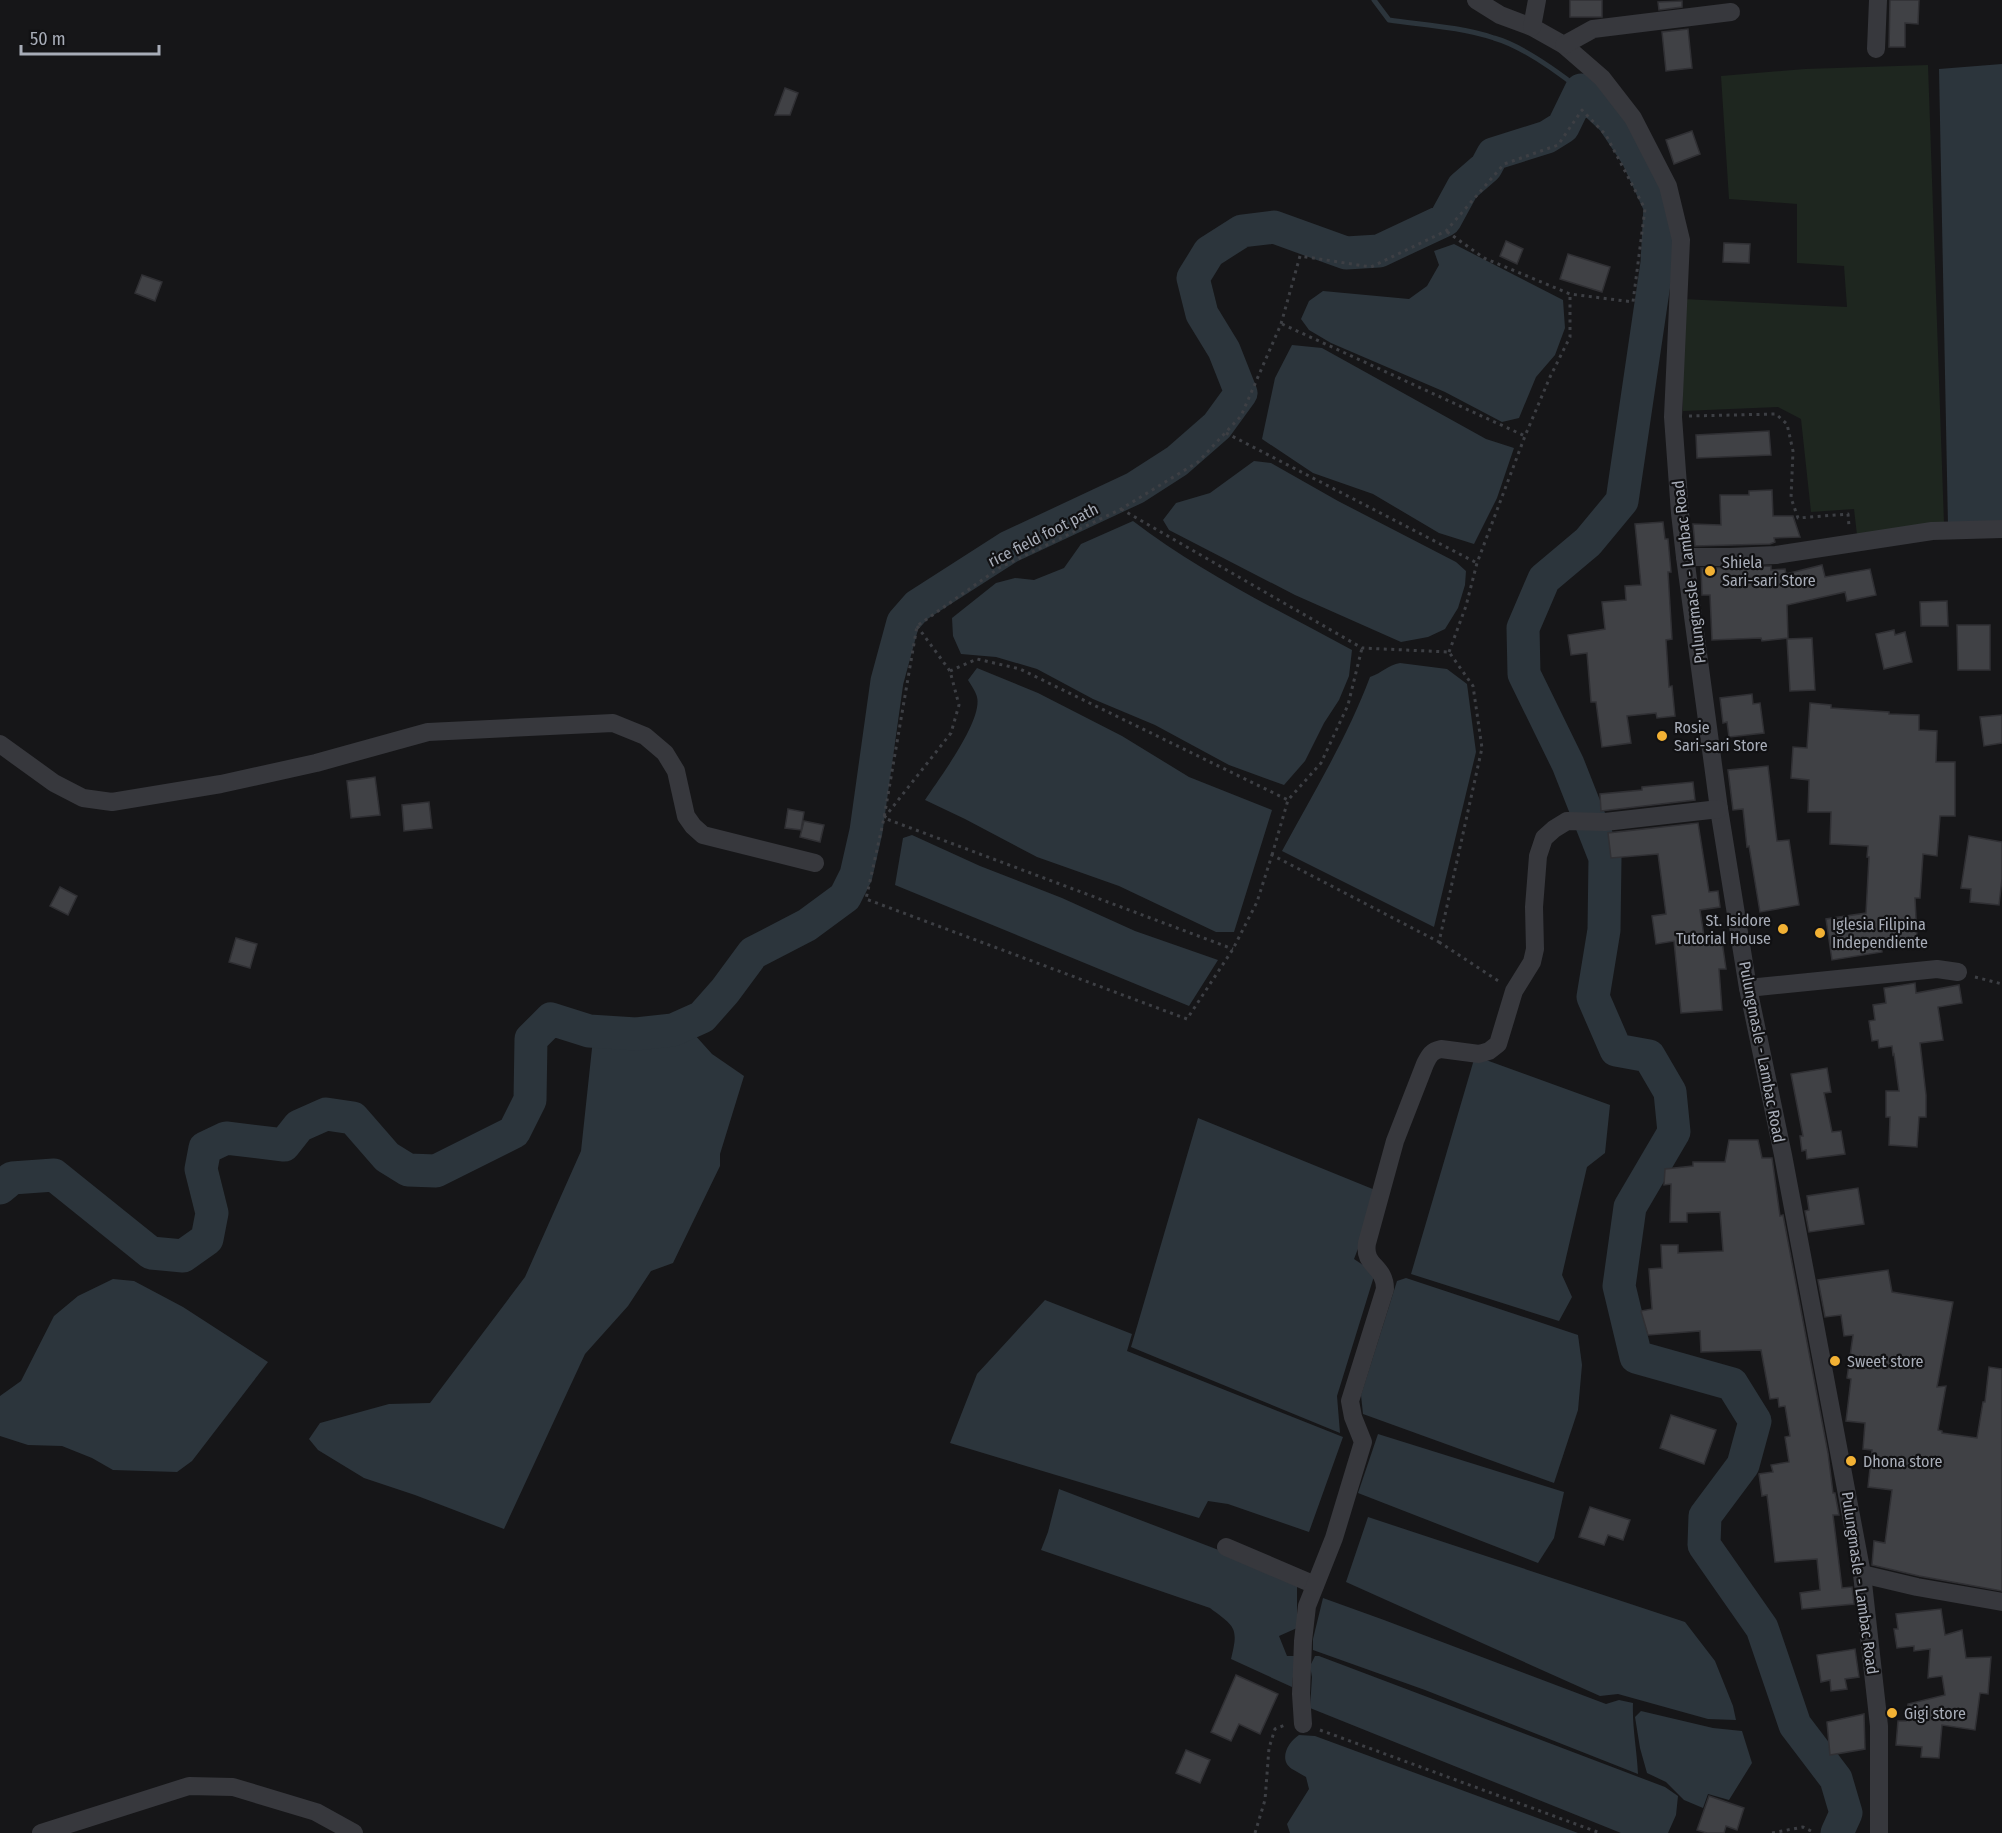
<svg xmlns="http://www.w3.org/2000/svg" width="2002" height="1833" font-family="'Fira Sans Condensed',sans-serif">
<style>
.green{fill:#1e261f}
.water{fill:#2c353c}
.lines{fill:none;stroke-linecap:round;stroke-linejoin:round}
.stream{stroke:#2c353c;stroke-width:5}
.river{stroke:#2c353c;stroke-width:33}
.building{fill:#404145;stroke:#303034;stroke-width:1.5}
.path{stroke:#3d3f44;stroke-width:3;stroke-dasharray:3 4.5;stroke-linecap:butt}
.minor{stroke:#37383d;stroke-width:18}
.poi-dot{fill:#f2b134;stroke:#111113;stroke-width:2}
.labels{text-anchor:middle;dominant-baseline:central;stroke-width:4.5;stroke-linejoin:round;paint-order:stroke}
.street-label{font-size:16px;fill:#a8adb8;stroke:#111113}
.poi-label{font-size:16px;fill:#a8adb8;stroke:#111113;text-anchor:start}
</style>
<rect width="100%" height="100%" fill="#161618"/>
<polygon class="green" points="1928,65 1944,524 1857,535 1854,509 1811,512 1801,419 1778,407 1683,411 1683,299 1847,307 1844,266 1797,263 1797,204 1729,199 1721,76 1805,69"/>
<g class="water">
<polygon points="2002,64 2002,524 1948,526 1939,69"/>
<polygon points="1454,244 1563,300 1565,328 1555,355 1536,377 1519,418 1502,422 1445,392 1331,343 1309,330 1301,319 1309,301 1323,291 1409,299 1427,286 1439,265 1434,251"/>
<polygon points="1292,345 1322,348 1486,439 1514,448 1497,498 1474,544 1439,533 1373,494 1313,473 1262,439 1275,378"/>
<polygon points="1254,461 1271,463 1338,501 1456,562 1466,571 1465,585 1458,608 1445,629 1428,637 1401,642 1295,595 1169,530 1163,520 1176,503 1210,493"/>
<path d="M1133,521c68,52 145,89 219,129l-3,26 -10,24 -15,23 -19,38 -21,24 -55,-20 -74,-40 -62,-26 -56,-30 -41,-12 -35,-3 -8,-18 -1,-18 44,-35 19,-5 19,2 30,-12 17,-24z"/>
<path d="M1400,663l47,6 20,15 9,68 -42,175 -152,-76c31,-57 65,-113 88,-174 12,-4 18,-12 30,-14z"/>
<path d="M977,668l61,25 84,43 67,41 83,33 -38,122h-18l-97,-46 -82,-29 -72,-38 -40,-19c13,-20 58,-79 52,-103 -1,-5 -6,-12 -9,-17z"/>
<polygon points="912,835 980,866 1062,898 1135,931 1218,960 1189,1006 895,885 903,838"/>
<polygon points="694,1034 712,1054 744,1076 720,1154 720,1166 673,1263 651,1271 628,1306 585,1354 504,1529 415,1495 364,1478 318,1450 309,1439 320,1423 389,1404 430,1403 525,1277 581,1151 593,1039 659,1042"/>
<polygon points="1475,1056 1610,1105 1605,1153 1587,1167 1562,1275 1572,1297 1559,1321 1411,1274"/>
<polygon points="1198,1118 1380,1192 1354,1259 1375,1273 1337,1396 1340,1433 1131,1347"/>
<polygon points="1406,1278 1578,1335 1582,1365 1578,1410 1554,1483 1363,1414 1361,1395 1397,1281"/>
<polygon points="113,1279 134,1281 183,1307 268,1362 192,1461 177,1472 113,1470 92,1458 62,1446 28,1445 0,1436 0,1396 21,1381 54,1316 78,1296"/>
<polygon points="1045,1300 1132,1334 1127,1351 1343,1437 1309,1532 1228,1504 1208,1501 1199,1518 950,1443 977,1374"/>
<polygon points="1378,1434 1564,1492 1554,1538 1538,1563 1358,1493"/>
<path d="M1059,1489l178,68 60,29v42l-18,8 8,20h8l-3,31 -61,-28c8,-32 4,-32 -21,-51l-169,-58 7,-18z"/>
<polygon points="1368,1517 1685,1622 1715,1661 1733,1706 1736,1720 1708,1719 1618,1694 1600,1696 1346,1582"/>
<path d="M1323,1598l61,22 222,84 13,-4 14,3c-1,24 4,47 5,71l-213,-84 -112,-40v-11z"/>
<polygon points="1315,1656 1319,1656 1665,1787 1678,1796 1676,1815 1668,1833 1621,1833 1310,1708 1312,1677 1310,1666"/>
<polygon points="1641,1711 1713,1728 1742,1731 1752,1763 1729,1800 1708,1794 1703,1808 1684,1800 1666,1782 1647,1773 1640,1748 1635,1717"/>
<path d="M1299,1735l16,1 263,97h-288l-3,-9 22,-35 -3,-12c-5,-3 -9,-5 -14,-8 -14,-9 -4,-27 7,-34z"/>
</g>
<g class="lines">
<path class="stream" d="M1374,0l15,20c35,5 72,7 105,18 29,8 64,34 87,52"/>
<polyline class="river" points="0,1188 12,1178 54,1175 151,1253 183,1256 207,1239 212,1213 201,1169 205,1148 226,1138 284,1145 299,1126 326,1114 353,1118 387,1157 408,1170 436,1171 514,1132 530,1100 531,1039 551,1019 589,1031 636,1034 673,1030 702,1017 725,991 753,953 807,925 845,897 856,875 866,831 887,681 903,622 917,606 1009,547 1135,488 1177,461 1217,426 1241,393 1224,350 1202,314 1193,278 1209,252 1242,231 1274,227 1346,253 1379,251 1445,220 1463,187 1486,167 1493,154 1547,137 1563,127 1581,90 1613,120 1637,156 1660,206 1657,263 1622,501 1588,542 1544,579 1523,628 1524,674 1568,764 1605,858 1604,930 1593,997 1616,1050 1649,1056 1670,1092 1674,1132 1630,1207 1619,1286 1636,1357 1732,1384 1755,1421 1743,1465 1705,1516 1704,1545 1762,1628 1795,1725 1836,1779 1846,1813 1837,1833"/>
</g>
<g class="building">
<rect x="1570" y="0" width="32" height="17"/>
<polygon points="1890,0 1919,0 1918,24 1905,23 1905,47 1889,47"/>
<polygon points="1682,1 1682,7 1659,10 1658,2"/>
<polygon points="1688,29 1692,68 1666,71 1662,32"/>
<polygon points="785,88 798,93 790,115 775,115"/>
<polygon points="1692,131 1700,154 1674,164 1666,140"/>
<polygon points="1506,241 1523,249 1517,264 1500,256"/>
<polygon points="1724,243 1750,244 1749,263 1723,262"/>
<polygon points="1568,254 1610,267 1602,292 1560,279"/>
<polygon points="142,275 162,282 155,301 135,293"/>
<polygon points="1769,431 1771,455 1697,458 1696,435"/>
<polygon points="1772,490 1773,516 1793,516 1800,537 1774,538 1775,542 1770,544 1695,546 1693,524 1721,525 1720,495 1749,495 1749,491"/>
<polygon points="1663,522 1665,539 1668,539 1671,572 1668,572 1672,639 1666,640 1669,687 1672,686 1675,716 1657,718 1656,713 1627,716 1631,743 1602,747 1596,702 1591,702 1587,653 1571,655 1568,635 1605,629 1602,602 1626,600 1625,586 1641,585 1635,524"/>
<polygon points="1822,565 1825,577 1870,569 1876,595 1847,601 1845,592 1787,605 1788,638 1762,641 1761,638 1712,640 1710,595 1702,595 1701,568 1771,566 1771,570 1785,569 1786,574"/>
<polygon points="1947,601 1948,626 1921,626 1920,602"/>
<polygon points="1957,625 1990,625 1990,670 1958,670"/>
<polygon points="1894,630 1895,635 1905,632 1912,662 1884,669 1876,634"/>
<polygon points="1812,638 1815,690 1790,691 1787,639"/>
<polygon points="1752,694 1753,704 1760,703 1764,733 1729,737 1727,722 1723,723 1720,698"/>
<polygon points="1810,703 1831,705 1831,708 1889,712 1889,714 1919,715 1919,730 1937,731 1936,762 1955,762 1955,816 1940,816 1937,856 1923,854 1920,898 1915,898 1917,939 1880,941 1882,952 1832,960 1826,919 1866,913 1869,857 1867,857 1868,846 1830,844 1831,812 1808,812 1809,780 1791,778 1793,747 1807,748"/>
<polygon points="2002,715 2002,743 1984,746 1980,717"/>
<polygon points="1768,766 1777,841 1789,840 1799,905 1760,912 1749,846 1747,847 1743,809 1733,810 1728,770"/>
<polygon points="375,777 380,815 351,818 347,781"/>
<polygon points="1693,782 1695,800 1601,811 1600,794 1642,790 1642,787"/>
<polygon points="429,802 432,828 404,831 402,805"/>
<polygon points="788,809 804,812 801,830 785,828"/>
<polygon points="804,821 824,825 820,842 800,837"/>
<polygon points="1698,823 1709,892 1718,891 1720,907 1700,910 1705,943 1722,941 1726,969 1719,969 1722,1010 1681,1013 1674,941 1656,944 1652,916 1666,914 1658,854 1611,858 1608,833"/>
<polygon points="1969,836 2002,842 2002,879 1999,905 1970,902 1971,889 1961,888"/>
<polygon points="60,887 77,896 68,915 50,906"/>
<polygon points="236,938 257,944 250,968 229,962"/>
<polygon points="1915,983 1916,993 1959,985 1962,1003 1938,1007 1943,1040 1920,1043 1926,1095 1926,1117 1919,1117 1917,1147 1889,1145 1890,1117 1886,1117 1886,1091 1899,1091 1894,1054 1893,1055 1892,1046 1879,1048 1878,1040 1872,1041 1869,1021 1875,1020 1873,1005 1886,1003 1884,988"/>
<polygon points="1827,1068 1831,1092 1824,1093 1832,1132 1841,1131 1845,1154 1807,1159 1806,1150 1802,1151 1800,1136 1803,1136 1791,1074"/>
<polygon points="1729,1140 1758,1140 1762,1158 1772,1158 1780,1216 1783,1215 1828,1453 1833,1493 1835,1493 1839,1515 1833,1515 1842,1588 1852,1587 1854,1604 1802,1609 1800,1593 1820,1590 1817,1559 1775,1562 1767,1495 1762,1496 1759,1474 1773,1472 1771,1465 1789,1462 1785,1437 1790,1436 1785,1406 1779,1407 1778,1398 1770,1399 1761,1350 1701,1352 1700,1331 1648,1335 1641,1311 1652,1309 1649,1269 1662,1268 1661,1245 1678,1245 1678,1253 1723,1251 1720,1212 1687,1213 1687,1222 1670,1222 1671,1184 1664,1185 1665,1169 1693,1166 1693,1162 1725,1162"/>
<polygon points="1858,1188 1864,1224 1809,1232 1805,1211 1809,1210 1807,1196"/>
<polygon points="1888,1270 1892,1292 1953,1302 1937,1387 1946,1386 1938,1430 1942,1431 1942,1433 1977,1438 1983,1402 1985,1402 1989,1367 2002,1369 2002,1591 1919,1576 1872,1565 1874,1541 1885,1543 1892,1490 1868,1487 1872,1450 1863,1449 1865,1423 1846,1421 1851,1379 1847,1378 1853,1335 1844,1336 1841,1315 1825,1317 1818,1280"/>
<polygon points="1671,1415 1716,1430 1704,1464 1660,1448"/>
<polygon points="1590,1507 1630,1520 1623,1540 1608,1535 1604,1545 1579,1537"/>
<polygon points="1941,1609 1945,1635 1962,1630 1966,1658 1991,1657 1988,1694 1980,1693 1975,1730 1942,1725 1939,1758 1921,1757 1922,1747 1896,1745 1898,1721 1906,1721 1908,1704 1945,1695 1942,1676 1928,1678 1930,1649 1914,1651 1914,1646 1897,1648 1894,1629 1898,1629 1896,1614"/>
<polygon points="1855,1649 1859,1677 1845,1679 1847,1689 1831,1691 1830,1680 1821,1682 1817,1655"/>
<polygon points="1236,1675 1278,1694 1260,1734 1239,1724 1231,1741 1211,1732"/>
<polygon points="1864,1714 1865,1749 1830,1755 1827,1722"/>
<polygon points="1186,1750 1210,1760 1200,1783 1176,1773"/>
<polygon points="1709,1796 1744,1808 1737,1830 1726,1826 1724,1833 1707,1833 1697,1830"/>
</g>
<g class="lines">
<g class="path">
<polyline points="1282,324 1525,436"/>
<polyline points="1689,416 1776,414 1787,424 1793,451 1791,498 1798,518 1848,514 1849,526"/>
<polyline points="1226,433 1477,563"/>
<polyline points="1121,509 1362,648 1449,652 1473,686 1482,748 1439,942 1272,855 1257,902 1233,949 1187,1019 866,899 884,818 917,626 999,568 1121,509 1198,462 1241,416 1281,324 1300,256 1371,267 1446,231 1504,164 1558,145 1582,110 1606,135 1645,209 1633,302 1570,294 1484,258 1446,231"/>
<polyline points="917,626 950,671 959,705 951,733 884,818 1233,949"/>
<polyline points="1449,652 1466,606 1477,563 1525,436 1550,377 1570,337 1570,294"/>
<polyline points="950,671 977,659 1020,669 1288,800"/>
<polyline points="1272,855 1288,800 1321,763 1348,705 1362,648"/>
<polyline points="1439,942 1500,982"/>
<polyline points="1975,977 2002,984"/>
<polyline points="1320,1730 1600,1833"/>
<polyline points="1255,1833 1265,1800 1269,1748 1275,1729 1285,1725"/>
<polyline points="1772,1833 1803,1827 1815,1833"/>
</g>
<g class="minor">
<polyline points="1476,0 1500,15 1532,27 1564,45 1602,78 1633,118 1668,186 1681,240 1673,417 1680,513 1685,557 1719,809 1748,988 1783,1155 1862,1574 1879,1726 1879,1833"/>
<polyline points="1532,27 1537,0"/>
<polyline points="1564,45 1593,29 1731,12"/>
<polyline points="1876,49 1878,0"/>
<polyline points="1685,557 1730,557 1776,555 1932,531 2002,529"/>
<polyline points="0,744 54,783 83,798 112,802 221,784 316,763 428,732 613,723 645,736 665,753 676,771 686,816 693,826 703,835 815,863"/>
<polyline points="1748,988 1937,969 1958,972"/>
<polyline points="1226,1547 1315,1585"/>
<polyline points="1862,1574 1917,1587 2002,1602"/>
<path d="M1303,1724l-2,-30 2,-53 4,-35 27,-68 29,-96 -10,-25 -3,-16 35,-112c0,-24 -22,-22 -18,-46l28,-102 30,-77c4,-8 6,-13 16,-15l38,5 10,-3 9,-7 16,-53 18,-29 3,-13 -1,-42 4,-51 6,-18 10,-9 13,-8 38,1 114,-13"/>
<polyline points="41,1833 189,1786 233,1787 316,1812 354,1833"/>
</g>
</g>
<g class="poi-dot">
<circle cx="1710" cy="571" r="6"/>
<circle cx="1662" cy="736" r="6"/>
<circle cx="1783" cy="929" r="6"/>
<circle cx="1820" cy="933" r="6"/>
<circle cx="1835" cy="1361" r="6"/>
<circle cx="1851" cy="1461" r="6"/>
<circle cx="1892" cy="1713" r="6"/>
</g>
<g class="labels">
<g class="street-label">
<text transform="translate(1043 535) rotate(-27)">rice field foot path</text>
<text transform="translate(1689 572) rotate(-97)">Pulungmasle - Lambac Road</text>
<text transform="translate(1762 1052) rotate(79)">Pulungmasle - Lambac Road</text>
<text transform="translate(1860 1583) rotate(82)">Pulungmasle - Lambac Road</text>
</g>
<g class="poi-label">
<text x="1722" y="562">Shiela<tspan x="1722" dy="18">Sari-sari Store</tspan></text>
<text x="1674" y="727">Rosie<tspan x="1674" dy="18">Sari-sari Store</tspan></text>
<text x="1771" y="920" text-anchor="end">St. Isidore<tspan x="1771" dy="18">Tutorial House</tspan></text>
<text x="1832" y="924">Iglesia Filipina<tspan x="1832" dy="18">Independiente</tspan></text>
<text x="1847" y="1361">Sweet store</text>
<text x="1863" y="1461">Dhona store</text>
<text x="1904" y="1713">Gigi store</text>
</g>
</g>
<path d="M21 45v9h138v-9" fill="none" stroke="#a8adb8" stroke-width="3"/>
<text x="30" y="45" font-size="18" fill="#a8adb8" stroke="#111113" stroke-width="4.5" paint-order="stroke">50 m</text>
</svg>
